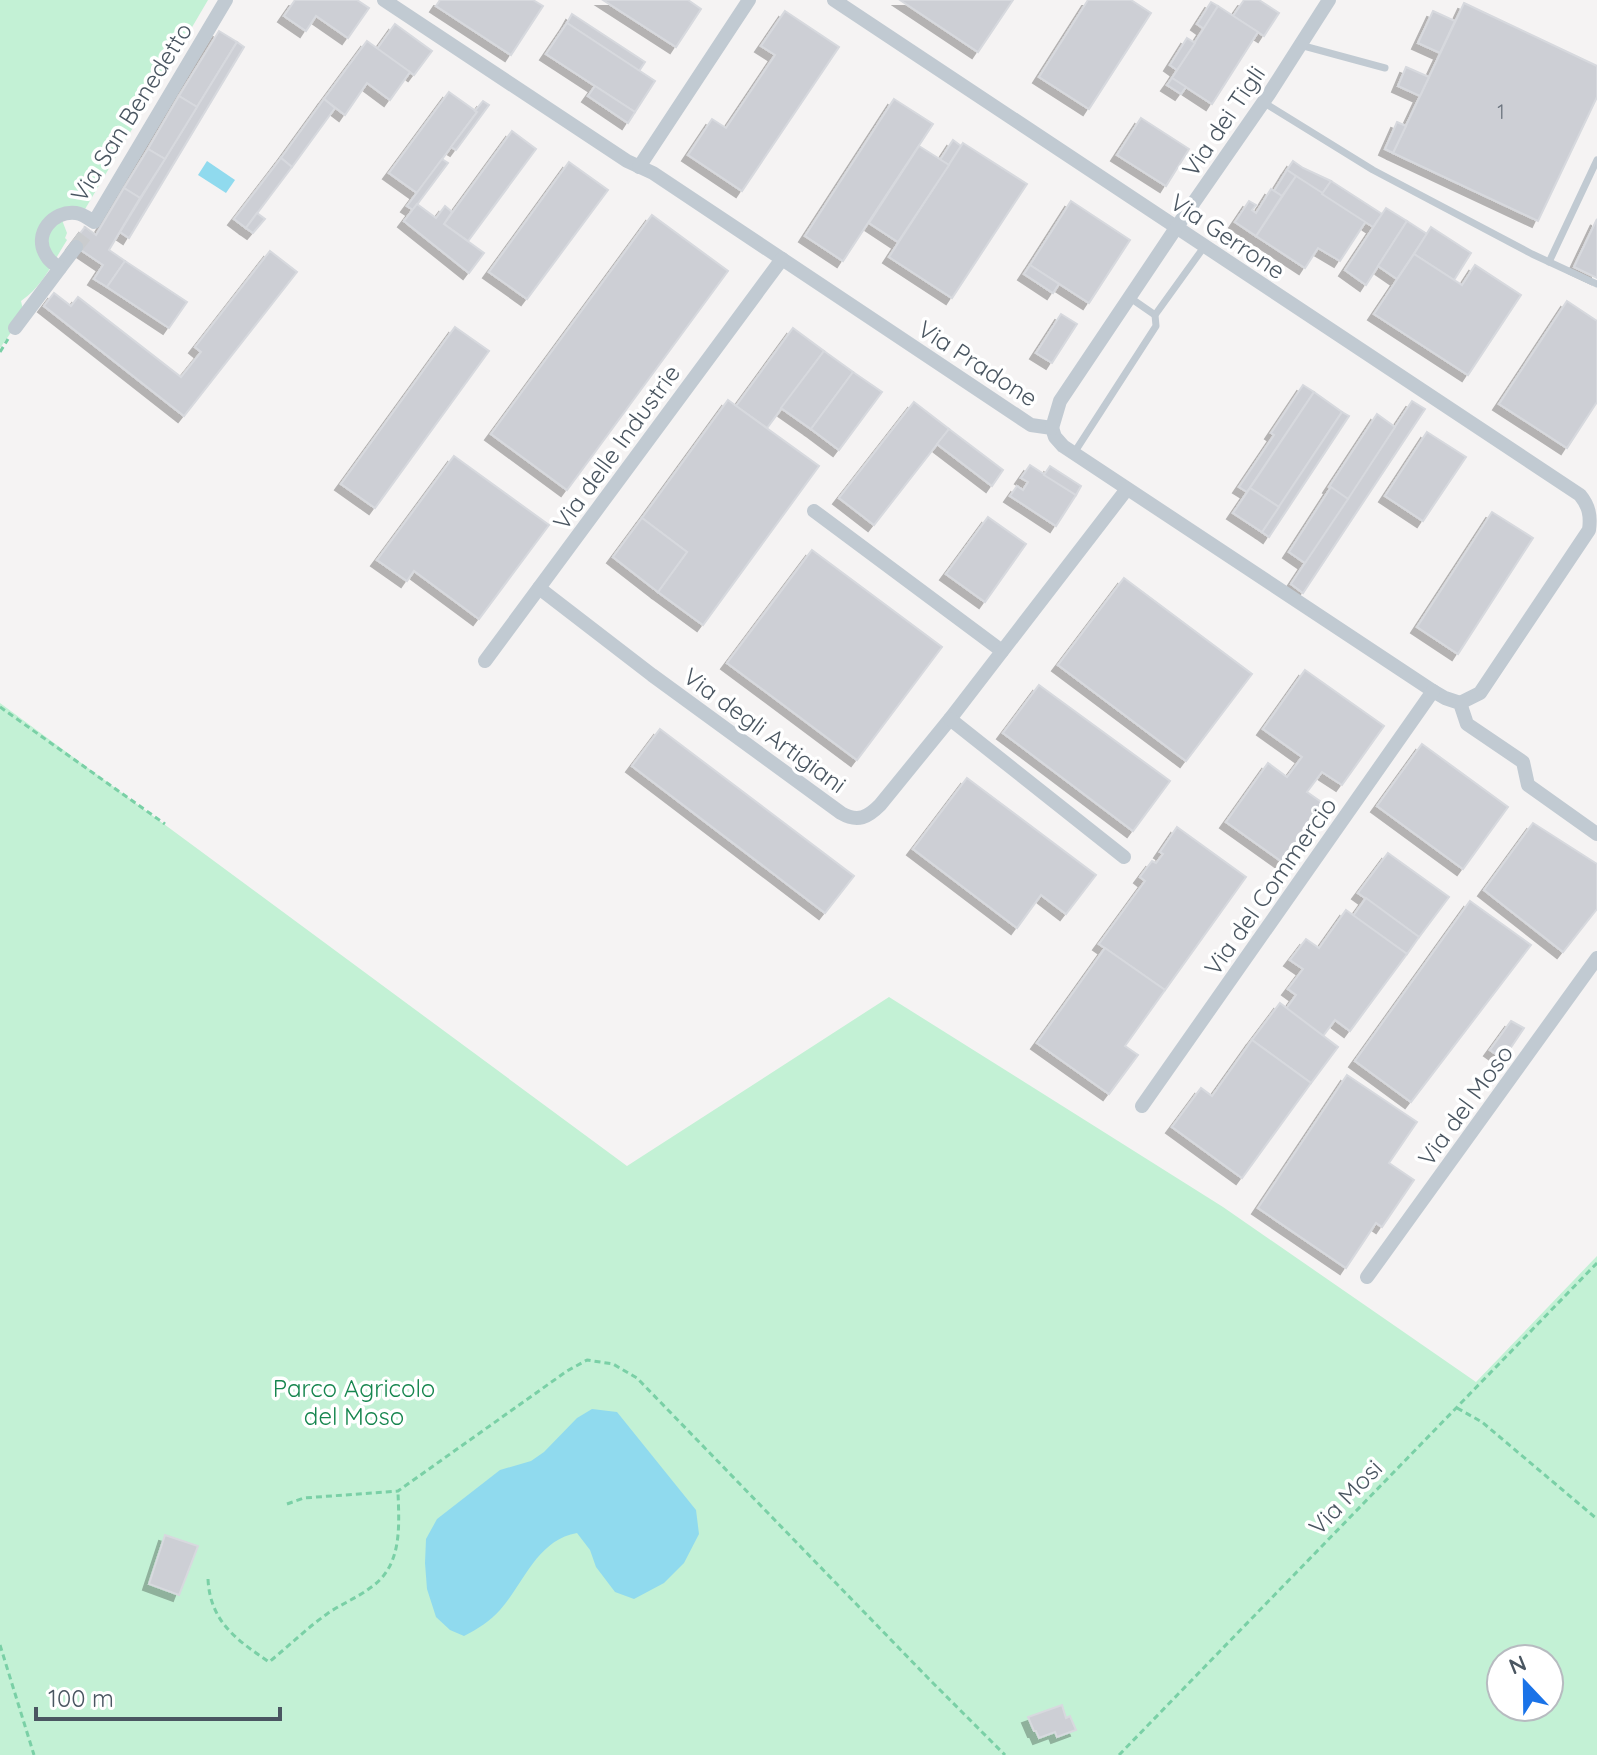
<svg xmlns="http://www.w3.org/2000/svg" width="1597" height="1755" font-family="Quicksand,sans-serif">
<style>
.green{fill:#c3f1d5;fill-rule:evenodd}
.water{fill:#90daee}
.building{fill:#cdcfd5;stroke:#d7d9de;stroke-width:2;filter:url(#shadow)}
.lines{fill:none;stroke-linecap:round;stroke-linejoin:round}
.street-tunnel{stroke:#caccce;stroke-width:14;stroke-dasharray:14 7;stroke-linecap:butt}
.path{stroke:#7ad0a6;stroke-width:3;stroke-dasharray:6 4;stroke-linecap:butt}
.lane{stroke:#c1cad2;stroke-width:7}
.street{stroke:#c1cad2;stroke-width:14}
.labels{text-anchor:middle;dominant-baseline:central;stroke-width:7;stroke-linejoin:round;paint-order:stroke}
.number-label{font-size:20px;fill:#6b747e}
.street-label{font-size:24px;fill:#4a5661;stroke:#fff}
.park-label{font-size:24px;fill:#17864f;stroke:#fff}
</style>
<defs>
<filter id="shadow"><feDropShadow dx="-6" dy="6" stdDeviation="0" flood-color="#0004"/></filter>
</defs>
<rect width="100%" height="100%" fill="#f5f3f3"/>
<g class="green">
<path d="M0,0h208l-127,216 -19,4 5,13 -2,5 2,2c-14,22 -24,46 -46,61l3,13 -24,34z"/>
<path d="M0,703l627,463 262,-169 334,210 253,175 121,-126v499h-1597zM1501,1659h48v48h-48z"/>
</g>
<g class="water">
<polygon points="207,161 235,180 226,193 198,175"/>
<path d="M592,1409l25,3 79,98 3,24 -15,29 -20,20 -30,16 -19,-7 -19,-25 -6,-17 -13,-17c-40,7 -53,50 -77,77 -10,11 -22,19 -36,26l-14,-6 -14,-13 -9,-28 -2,-26 1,-24 11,-20 63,-49 31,-9 13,-9 33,-34z"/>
</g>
<g class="building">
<polygon points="295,0 357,0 369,8 348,38 316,16 306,31 284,16"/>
<polygon points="440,0 533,0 543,6 511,55 436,6"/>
<polygon points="603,0 688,0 701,9 676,47"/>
<polygon points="900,0 1013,0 978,52"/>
<polygon points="1088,0 1131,0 1151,13 1089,109 1039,77"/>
<polygon points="1244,0 1259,0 1279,13 1264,36 1233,16"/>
<polygon points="1211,2 1218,6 1204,29 1197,24"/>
<polygon points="1464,3 1597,66 1597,97 1538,221 1393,153"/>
<polygon points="1218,6 1258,32 1212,104 1172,78"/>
<polygon points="785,11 839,47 742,191 688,155 712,119 726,128 775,55 761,46"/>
<polygon points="1433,11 1455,21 1440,53 1418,43"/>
<polygon points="572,14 645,62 639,71 567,23"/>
<polygon points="567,23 655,81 635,112 546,54"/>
<polygon points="395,24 432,51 414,75 377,49"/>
<polygon points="219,31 237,42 197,107 179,96"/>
<polygon points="1187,38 1195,43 1177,70 1170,65"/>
<polygon points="367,41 410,72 390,100 367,83 345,115 324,99"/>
<polygon points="237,42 244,47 129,238 120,232"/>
<polygon points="1406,67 1429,77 1420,96 1398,86"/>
<polygon points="1172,78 1186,87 1181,94 1167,85"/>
<polygon points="595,86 635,112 628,123 588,96"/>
<polygon points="449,92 477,112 417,193 389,173"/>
<polygon points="179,96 197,107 165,159 148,149"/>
<polygon points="324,99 335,108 292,167 281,158"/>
<polygon points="894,99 933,124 843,261 805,236"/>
<polygon points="483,101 489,105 456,150 451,147 477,112 475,111"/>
<polygon points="1141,118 1189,149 1166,186 1117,155"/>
<polygon points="1397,122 1406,126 1393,153 1385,149"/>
<polygon points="512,131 536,149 468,241 444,224"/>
<polygon points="953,140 961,146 949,165 940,160"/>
<polygon points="963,143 1027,184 952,298 889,257"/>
<polygon points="919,146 949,165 898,242 869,223"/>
<polygon points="148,149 165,159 140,198 124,188"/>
<polygon points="281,158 292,167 246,228 234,219"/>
<polygon points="442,159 448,163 413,210 407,206"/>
<polygon points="1293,161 1303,168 1331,181 1322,194 1287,170"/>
<polygon points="569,162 608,190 527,299 489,272"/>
<polygon points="1287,170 1296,176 1282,196 1274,191"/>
<polygon points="1296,176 1366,221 1340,261 1318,248 1305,268 1256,236"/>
<polygon points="1331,181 1382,214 1373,227 1322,194"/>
<polygon points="124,188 140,198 109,250 125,261 107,287 94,279 103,265 72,244 85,227 96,235"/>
<polygon points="1271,189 1282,196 1256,236 1235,222 1249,201 1256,205 1252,210 1256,213"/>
<polygon points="1071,201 1130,240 1089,303 1030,265"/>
<polygon points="417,204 436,218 445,206 452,212 444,224 484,253 469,273 404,221"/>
<polygon points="1386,208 1407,221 1366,285 1345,270"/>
<polygon points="257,213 265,219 253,233 246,228"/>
<polygon points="652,215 728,271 567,490 491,434"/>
<polygon points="1597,219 1597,278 1574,267"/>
<polygon points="1407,221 1427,234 1397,279 1378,266"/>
<polygon points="1431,227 1471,253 1454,280 1414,254"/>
<polygon points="270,251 297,272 184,416 44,306 54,293 71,306 78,297 181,377 201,352 195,347"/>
<polygon points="1414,254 1462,285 1475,265 1521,295 1468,375 1374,314"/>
<polygon points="125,261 187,302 169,328 107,287"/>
<polygon points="1030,265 1059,284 1053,293 1024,274"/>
<polygon points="1567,301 1597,321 1597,402 1567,448 1499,404"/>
<polygon points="1061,314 1077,324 1052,363 1036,353"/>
<polygon points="455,327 489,351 375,508 341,484"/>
<polygon points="793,328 824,351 767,428 736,406"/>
<polygon points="824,351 853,372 811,429 781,408"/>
<polygon points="853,372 882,392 839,450 811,429"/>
<polygon points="1303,385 1314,392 1247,492 1239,487 1274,435 1271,433"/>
<polygon points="1314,392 1342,412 1279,507 1250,488"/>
<polygon points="728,400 819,466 703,625 658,592 687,552 642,518"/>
<polygon points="1412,401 1425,409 1303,593 1291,584"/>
<polygon points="914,402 949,429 874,525 839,498"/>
<polygon points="1342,412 1349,416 1269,537 1262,532"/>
<polygon points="1377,414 1395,427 1348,499 1329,487"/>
<polygon points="949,429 1003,470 992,486 937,444"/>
<polygon points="1427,432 1466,457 1423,521 1385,496"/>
<polygon points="454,456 549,525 479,619 414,571 407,581 377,560"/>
<polygon points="1030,465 1076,495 1056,526 1010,496 1017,486 1023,490 1028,482 1021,478"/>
<polygon points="1050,466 1081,486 1076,495 1044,475"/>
<polygon points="1331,487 1348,499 1305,563 1289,552"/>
<polygon points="1250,488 1279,507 1262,532 1233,513"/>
<polygon points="1492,512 1533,538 1458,654 1417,627"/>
<polygon points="988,517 1026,544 985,602 946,574"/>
<polygon points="642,518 687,552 658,592 613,557"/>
<polygon points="812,550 942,647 857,760 727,663"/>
<polygon points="1124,578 1252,674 1186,761 1058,665"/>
<polygon points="1305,670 1384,726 1342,785 1322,772 1307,792 1327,806 1285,864 1226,822 1268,763 1287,777 1302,757 1263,729"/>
<polygon points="1039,685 1170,781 1133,831 1003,733"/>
<polygon points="660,729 854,876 825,913 632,766"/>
<polygon points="1422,744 1508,807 1463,869 1377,806"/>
<polygon points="967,778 1096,875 1066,914 1041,895 1017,928 913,849"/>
<polygon points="1533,823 1597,864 1597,909 1563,952 1484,890"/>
<polygon points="1177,827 1246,877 1165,990 1099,944 1145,881 1140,877 1152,861 1156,863 1163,854 1160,852"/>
<polygon points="1388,853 1449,897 1419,937 1358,893"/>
<polygon points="1366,898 1419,937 1407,954 1353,916"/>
<polygon points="1470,901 1531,945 1411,1102 1355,1061"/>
<polygon points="1346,910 1407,954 1350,1031 1335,1020 1323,1036 1286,1009 1296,995 1288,989 1303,969 1290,960 1306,939 1319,948"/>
<polygon points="1105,948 1165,990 1125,1046 1138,1055 1109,1094 1037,1043"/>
<polygon points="1280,1003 1338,1047 1311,1083 1252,1040"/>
<polygon points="1511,1021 1524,1028 1503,1059 1490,1050"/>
<polygon points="1252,1040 1311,1083 1242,1178 1172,1127 1201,1088 1212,1096"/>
<polygon points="1347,1075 1417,1122 1389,1163 1414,1180 1382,1227 1376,1223 1346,1268 1258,1208"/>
<polygon points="165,1535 198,1546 179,1595 149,1584"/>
<polygon points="1062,1705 1066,1718 1070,1716 1076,1730 1057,1737 1055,1732 1039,1738 1036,1731 1034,1731 1028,1717"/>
</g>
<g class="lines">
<polyline class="street-tunnel" points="76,247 89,230"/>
<g class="path">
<polyline points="0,352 8,339"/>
<polyline points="0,707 165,824"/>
<polyline points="1457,1408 1482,1422 1597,1519"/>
<polyline points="287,1504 304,1498 398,1491 567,1371 587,1360 613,1364 637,1378 928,1678 1005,1755"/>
<path d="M208,1579c2,43 29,61 61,83 20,-16 38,-34 58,-48 14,-10 30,-16 43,-26 33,-22 29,-62 28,-97"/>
<polyline points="0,1645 34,1755"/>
<polyline points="1119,1755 1597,1263"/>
</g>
<g class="lane">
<polyline points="1300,45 1385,68"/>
<polyline points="1263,102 1373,170 1532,254 1597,284"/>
<polyline points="1549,262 1597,160"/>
<polyline points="1129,297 1155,315"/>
<polyline points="1074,453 1156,326 1155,315 1204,247"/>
</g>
<g class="street">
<polyline points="384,0 627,161 653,173 1031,425 1052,428 1055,437 1063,446 1433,691 1445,698 1460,703 1467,724 1523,762 1528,785 1597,834"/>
<path d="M834,0l746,495c9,11 11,21 9,35l-109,163 -20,10"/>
<polyline points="639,167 749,0"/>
<polyline points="60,268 76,247"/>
<path d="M15,328l45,-60c-6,-4 -11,-7 -14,-13 -13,-21 7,-45 30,-42 7,1 12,5 18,9l132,-222"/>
<polyline points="1052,428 1060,401 1176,228 1269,94 1329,0"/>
<polyline points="814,511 1002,651"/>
<path d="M539,588l113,87 189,138c17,10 27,4 39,-8l70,-86 177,-230"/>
<polyline points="485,661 782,259"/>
<polyline points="950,719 1124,857"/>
<polyline points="1142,1106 1433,691"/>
<polyline points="1367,1277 1597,958"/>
</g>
</g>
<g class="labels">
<g class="number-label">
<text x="1501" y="111">1</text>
</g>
<g class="street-label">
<text transform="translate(131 112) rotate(-58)">Via San Benedetto</text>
<text transform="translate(1223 121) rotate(-56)">Via dei Tigli</text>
<text transform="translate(1228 236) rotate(34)">Via Gerrone</text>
<text transform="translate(978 363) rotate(33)">Via Pradone</text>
<text transform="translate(616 447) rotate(-54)">Via delle Industrie</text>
<text transform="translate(765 730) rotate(36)">Via degli Artigiani</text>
<text transform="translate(1270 886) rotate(-55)">Via del Commercio</text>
<text transform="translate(1465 1105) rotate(-54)">Via del Moso</text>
<text transform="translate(1345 1497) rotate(-46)">Via Mosi</text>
</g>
<g class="park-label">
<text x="354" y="1388">Parco Agricolo<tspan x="354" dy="28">del Moso</tspan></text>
</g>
</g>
<g transform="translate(1525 1683) rotate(338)"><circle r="38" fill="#ffffff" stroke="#b7bbc0" stroke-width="2"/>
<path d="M0-6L14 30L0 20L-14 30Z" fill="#1a73e8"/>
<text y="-12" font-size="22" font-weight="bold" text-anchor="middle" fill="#4a5661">N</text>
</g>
<path d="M36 1707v12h244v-12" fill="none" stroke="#4a5661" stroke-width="4"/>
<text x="48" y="1707" font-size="24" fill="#4a5661" stroke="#ffffff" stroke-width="6" paint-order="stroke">100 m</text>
</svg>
